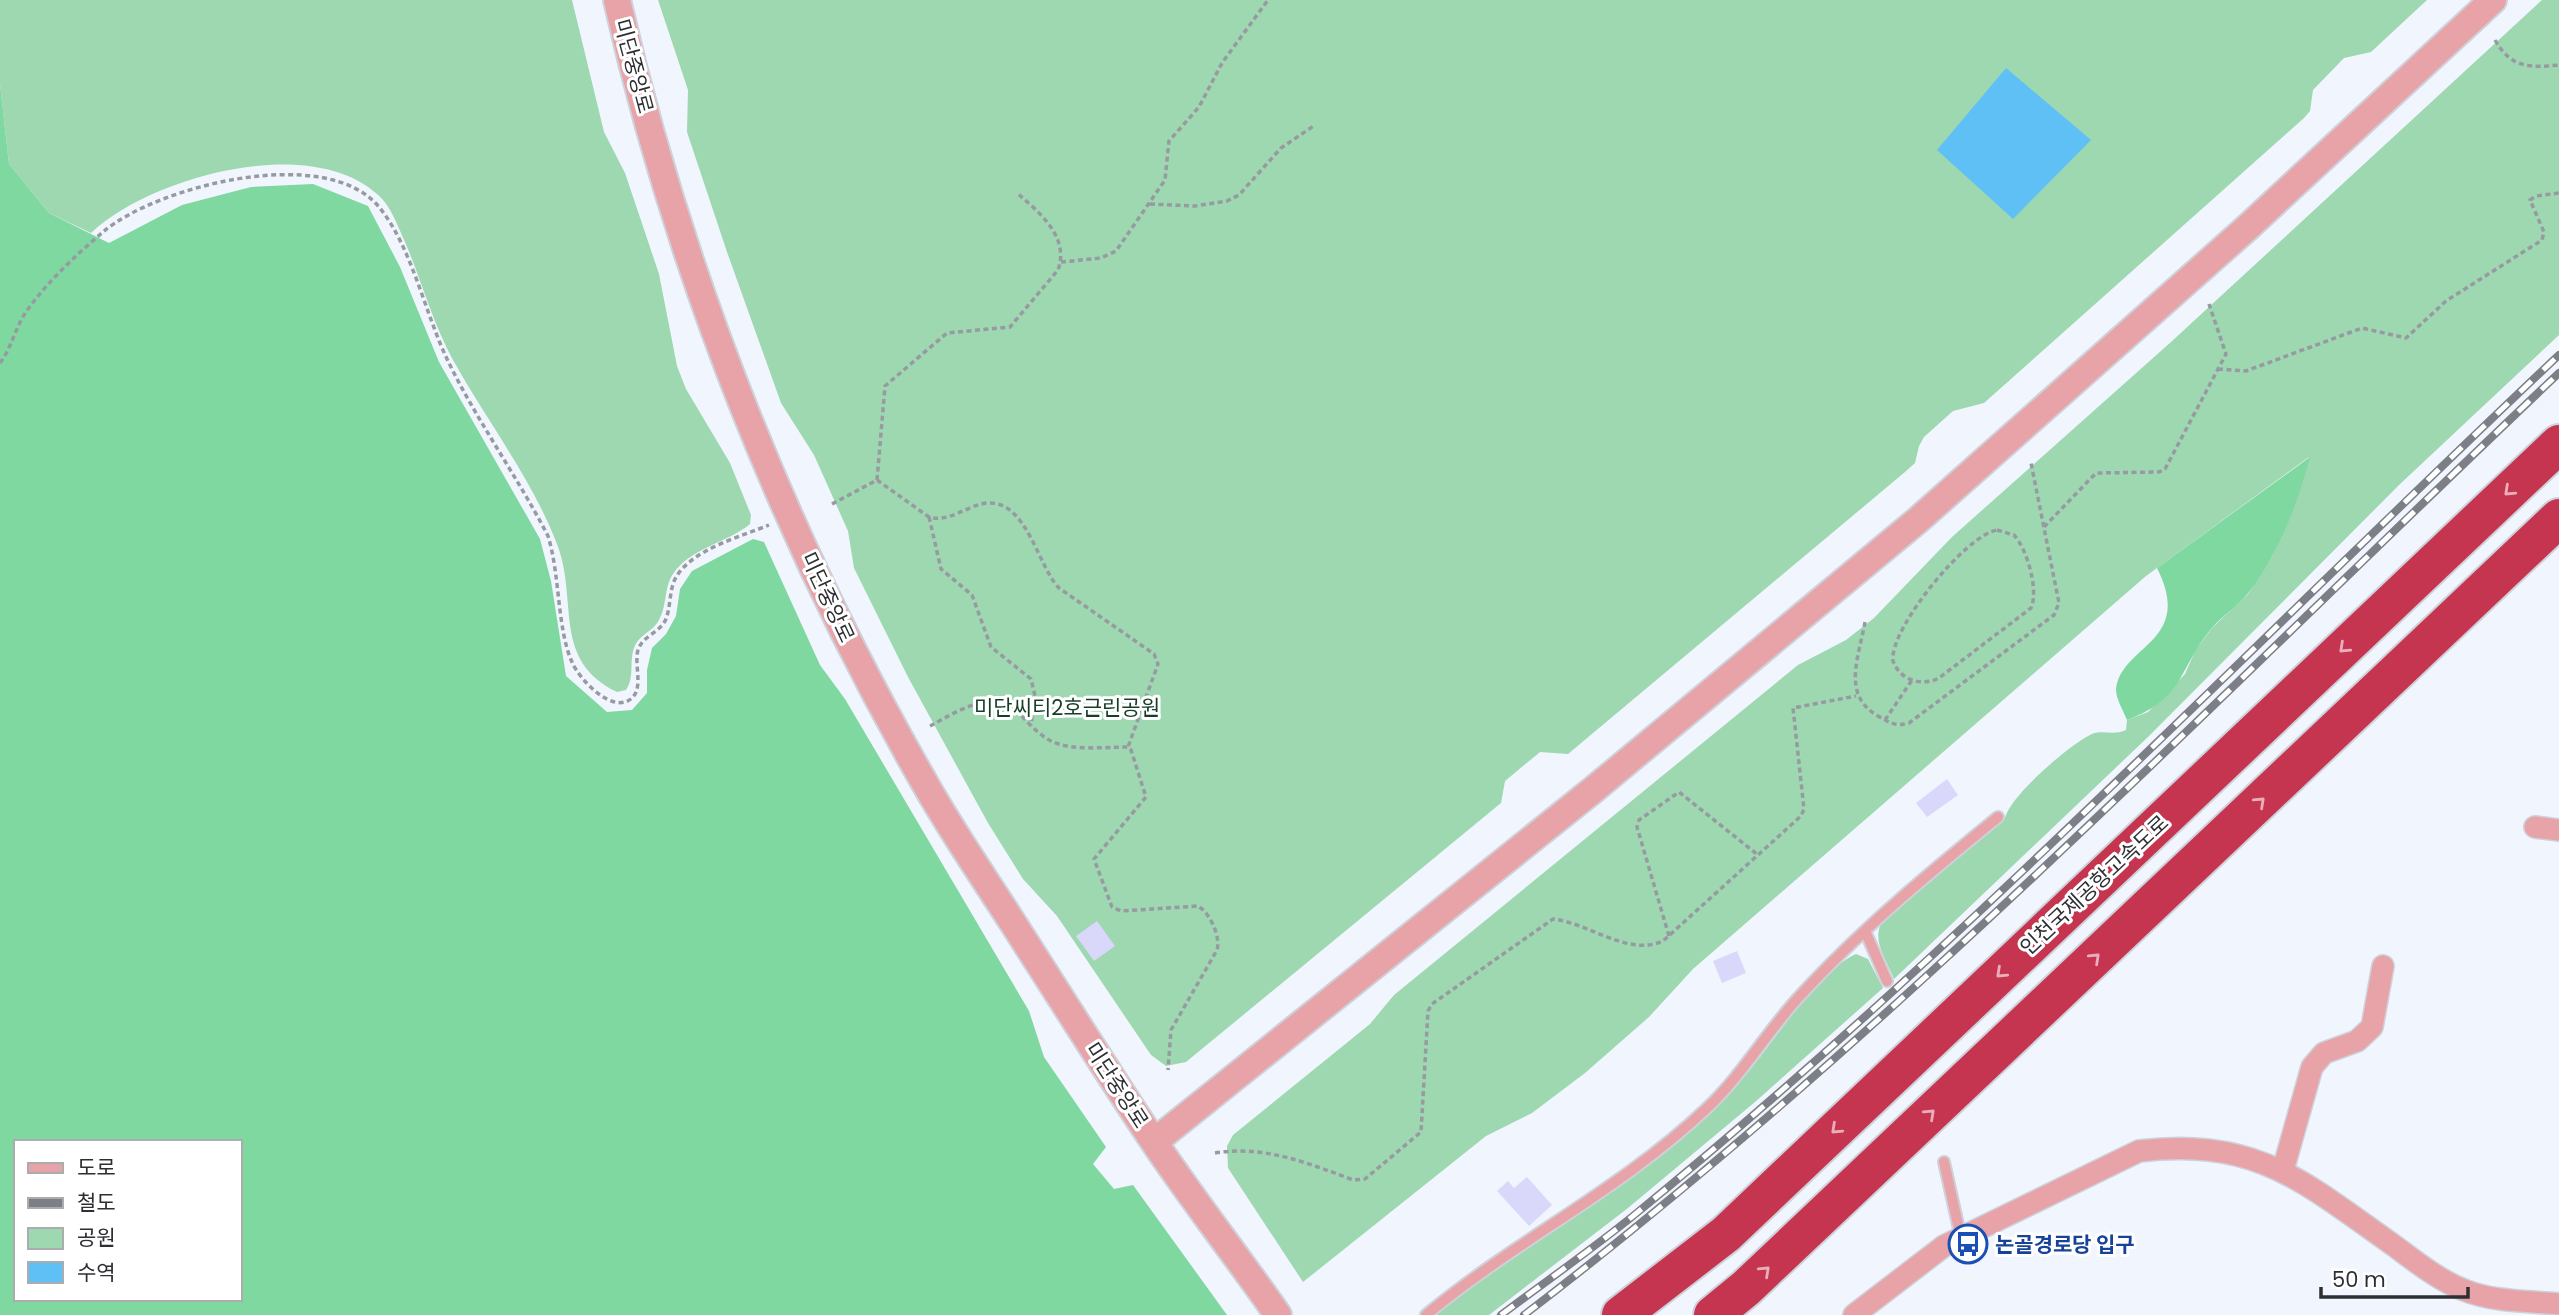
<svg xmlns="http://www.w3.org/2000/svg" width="2559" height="1315" font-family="Poppins,'Noto Sans KR',sans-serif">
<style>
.green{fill:#9dd8b0}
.forest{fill:#7ed89f;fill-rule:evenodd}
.water{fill:#5fc0f6}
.building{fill:#d9d8fb}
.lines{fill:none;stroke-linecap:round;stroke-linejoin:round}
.service-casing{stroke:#ced1d9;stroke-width:14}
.minor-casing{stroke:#ced1d9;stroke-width:24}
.tertiary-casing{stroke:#ced1d9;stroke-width:30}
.motorway-casing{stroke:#ced1d9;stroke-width:42}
.path{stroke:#979aa1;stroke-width:3.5;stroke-dasharray:5 3.5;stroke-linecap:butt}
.service{stroke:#e7a3a7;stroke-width:10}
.minor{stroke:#e7a3a7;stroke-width:21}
.tertiary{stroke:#e7a3a7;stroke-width:26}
.motorway{stroke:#c5354f;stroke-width:38}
.rail-casing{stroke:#7c7f85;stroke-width:8}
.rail{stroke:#fff;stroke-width:5;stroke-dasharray:16;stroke-linecap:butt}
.oneway{stroke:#e8aeb9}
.labels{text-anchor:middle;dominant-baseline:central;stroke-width:6;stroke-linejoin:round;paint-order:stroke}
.street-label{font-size:21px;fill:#2d2f33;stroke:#fff}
.park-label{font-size:21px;fill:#173d26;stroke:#fff}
.transit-label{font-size:21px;font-weight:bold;fill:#164399;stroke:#fff;text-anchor:start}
</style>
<rect width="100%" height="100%" fill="#f1f5fe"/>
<path class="green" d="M0 0H572L604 132 625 173 659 274 677 366 686 389 730 463 751 515 750 524C727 543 690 548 673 574 664 587 667 606 659 620 653 632 639 634 634 648 629 662 635 677 626 690L617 692C551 660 579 601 557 544 532 479 487 421 453 360 431 320 420 274 401 233 396 222 391 209 383 200 318 130 151 176 91 233L49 213 9 164 0 84Z
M658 0H2427L2371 52 2344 58 2313 90 2310 111 2304 118 1984 403 1953 411 1924 437 1919 446 1915 463 1905 472 1568 754 1540 752 1505 781 1501 803 1186 1062 1166 1066 1151 1055 1057 916 1023 879 988 823 908 677 854 568 848 531 814 455 781 403 727 252 687 132 688 90Z
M2542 0H2559V335L2399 485 2149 736 1894 979C1887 961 1871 940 1882 922L2005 818C2010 796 2068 746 2090 735 2101 729 2114 736 2126 730L2127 720 2148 712 2185 674 2195 651 2212 628 2248 594 2273 554 2309 457 2146 576 1693 969 1649 1017 1585 1073 1532 1113 1486 1136 1303 1282 1228 1168 1227 1146 1233 1135 1370 1024 1394 995 1798 665 1846 640 1874 618 1952 537 2171 342Z
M1856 954 1868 959 1883 988 1755 1102 1628 1208 1489 1315H1434C1536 1229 1662 1176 1749 1071 1776 1039 1818 971 1856 954Z"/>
<path class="forest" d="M0 84 9 164 49 213 109 243 182 205 251 187 313 184 368 206 400 267 439 362 540 539 551 581 566 676 607 712 632 710 647 693V670L652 648 666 634 676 616 680 589 692 571 753 539 764 542 820 665 845 699 1029 1011 1044 1057 1106 1147 1093 1164 1114 1189 1133 1185 1227 1315H0ZM16 1142H240V1299H16Z
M2310 457C2298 503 2278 554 2249 592 2238 606 2222 616 2211 629 2177 671 2185 698 2127 720 2124 712 2116 699 2116 690 2120 645 2195 643 2157 568Z"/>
<path class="water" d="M2006 68 2091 140 2013 219 1937 150Z"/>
<path class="building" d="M1947 779 1958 795 1927 817 1916 803Z
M1097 921 1115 946 1094 961 1076 936Z
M1737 951 1746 973 1722 983 1713 961Z
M1527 1177 1552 1205 1529 1226 1497 1191 1508 1181 1514 1188Z"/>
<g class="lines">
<defs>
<path id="service" d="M1865 931 1887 981
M1944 1162 1961 1238
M1426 1315C1516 1240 1622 1189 1707 1108 1742 1075 1766 1033 1798 998 1859 931 1928 874 1998 817"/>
<path id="minor" d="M2535 827 2559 830
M2283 1170 2312 1067 2324 1053 2357 1041 2372 1027 2383 966
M1854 1315 1944 1246 2139 1151C2258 1137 2305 1183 2396 1247 2416 1262 2440 1281 2464 1290 2493 1302 2528 1301 2559 1304"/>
<path id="tertiary" d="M617 0C680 277 789 549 931 794 956 837 984 878 1011 920 1058 993 1104 1067 1152 1139 1192 1199 1237 1256 1278 1315
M1154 1142 1593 790 1918 520 2248 227 2493 0"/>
<path id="motorway" d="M1621 1315 1726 1234 2559 444
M1713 1315 1746 1288 2559 518"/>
</defs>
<use href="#service" class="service-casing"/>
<use href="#minor" class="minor-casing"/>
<use href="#tertiary" class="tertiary-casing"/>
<use href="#motorway" class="motorway-casing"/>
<path class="path" d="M2495 40C2511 68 2529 68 2559 65
M1150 204 1195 206 1227 201 1239 195 1281 148 1315 125
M1061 262 1101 258 1116 251 1165 180 1169 141 1199 107 1222 63 1268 0
M0 363C12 347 15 328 26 312 46 283 76 255 103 232 157 186 326 143 379 207 412 247 425 314 448 361 477 421 517 476 548 536 560 574 557 629 572 662 579 679 614 717 633 697 643 686 634 664 638 650 643 635 660 633 666 619 671 606 669 590 676 577 693 549 740 537 769 525
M2218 369 2246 371 2362 328 2406 338 2446 301 2542 240 2544 232 2530 200 2536 196 2559 193
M877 480 929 517C950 523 967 505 987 503 1027 500 1038 567 1059 588L1154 654 1158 664 1128 747
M877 480 885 386 947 333 1010 327 1058 270C1070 237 1039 212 1017 193
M832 504 877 480
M929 517 941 569 972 595 991 647 1031 679 1035 696 1031 725
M2044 527 2096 473 2159 472 2165 469 2226 354 2209 304
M1997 530 2014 535C2027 549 2039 590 2031 608L1939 678C1921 687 1900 680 1893 661 1889 629 1966 535 1997 530Z
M1865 622C1859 657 1841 695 1878 716 1890 723 1896 727 1909 723L2054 615 2059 603 2031 463
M1885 720 1912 680
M930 726C953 714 991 688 1016 710 1027 721 1038 735 1053 742 1074 751 1106 747 1128 747L1131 750 1146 797 1094 859 1112 907 1121 911 1198 906C1210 913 1221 937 1217 950L1171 1030 1168 1070
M1669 936 1637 827 1639 820 1679 792 1758 855
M1215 1153C1264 1145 1308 1163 1353 1180L1365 1179 1421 1132 1428 1011 1432 1004 1553 919C1589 923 1628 957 1663 941L1801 816 1804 809 1793 708 1856 696"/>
<use href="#service" class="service"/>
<use href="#minor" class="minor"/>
<use href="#tertiary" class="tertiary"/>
<use href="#motorway" class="motorway"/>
<defs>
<path id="rail" d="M1501 1315C1545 1282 1591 1250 1633 1216 1961 949 2252 644 2559 355
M1524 1315C1896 1031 2220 694 2559 373"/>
</defs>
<use href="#rail" class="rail-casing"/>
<use href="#rail" class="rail"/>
</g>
<defs><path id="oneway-chevron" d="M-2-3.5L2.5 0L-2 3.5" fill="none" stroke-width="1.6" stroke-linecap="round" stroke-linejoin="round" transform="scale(1.75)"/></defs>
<g class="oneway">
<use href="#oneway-chevron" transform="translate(2509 491) rotate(137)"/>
<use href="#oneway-chevron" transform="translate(2344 648) rotate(137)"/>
<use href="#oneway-chevron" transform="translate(2260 802) rotate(-43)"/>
<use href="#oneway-chevron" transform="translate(2095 958) rotate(-43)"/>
<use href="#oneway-chevron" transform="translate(2001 973) rotate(137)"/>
<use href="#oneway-chevron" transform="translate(1930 1114) rotate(-43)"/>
<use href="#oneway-chevron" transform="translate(1836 1129) rotate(137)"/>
<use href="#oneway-chevron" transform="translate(1765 1271) rotate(-43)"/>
</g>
<defs>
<symbol id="bus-ring" viewBox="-11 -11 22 22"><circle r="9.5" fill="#fff" stroke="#1a4fb4" stroke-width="1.5"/><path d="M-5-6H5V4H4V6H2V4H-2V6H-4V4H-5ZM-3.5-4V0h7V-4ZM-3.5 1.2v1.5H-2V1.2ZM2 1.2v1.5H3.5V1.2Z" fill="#1a4fb4"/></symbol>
</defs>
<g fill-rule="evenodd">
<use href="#bus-ring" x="1946" y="1222" width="44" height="44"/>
</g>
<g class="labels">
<g class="street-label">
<text transform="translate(634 66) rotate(75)">미단중앙로</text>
<text transform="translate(828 597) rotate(65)">미단중앙로</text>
<text transform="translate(2094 885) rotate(-43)">인천국제공항고속도로</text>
<text transform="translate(1117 1085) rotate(57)">미단중앙로</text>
</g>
<g class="park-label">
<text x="1067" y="707">미단씨티2호근린공원</text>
</g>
<g class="transit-label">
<text x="1995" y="1244">논골경로당 입구</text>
</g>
</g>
<rect x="14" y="1140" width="228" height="161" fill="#ffffff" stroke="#abacad" stroke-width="2"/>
<rect x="28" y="1163" width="35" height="10" fill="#e7a3a7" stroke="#abacad" stroke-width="2"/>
<text x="77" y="1175" font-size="21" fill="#2d2f33">도로</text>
<rect x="28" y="1198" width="35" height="10" fill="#7c7f85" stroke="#abacad" stroke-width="2"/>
<text x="77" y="1210" font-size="21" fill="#2d2f33">철도</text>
<rect x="28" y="1228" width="35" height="21" fill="#9dd8b0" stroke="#abacad" stroke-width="2"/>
<text x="77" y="1245" font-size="21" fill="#2d2f33">공원</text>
<rect x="28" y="1262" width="35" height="21" fill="#5fc0f6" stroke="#abacad" stroke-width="2"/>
<text x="77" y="1280" font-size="21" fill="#2d2f33">수역</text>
<path d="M2321 1287v10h147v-10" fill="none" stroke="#2d2f33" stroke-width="3.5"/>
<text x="2332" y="1287" font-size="21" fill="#2d2f33" stroke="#ffffff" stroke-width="5" paint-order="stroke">50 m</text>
</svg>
